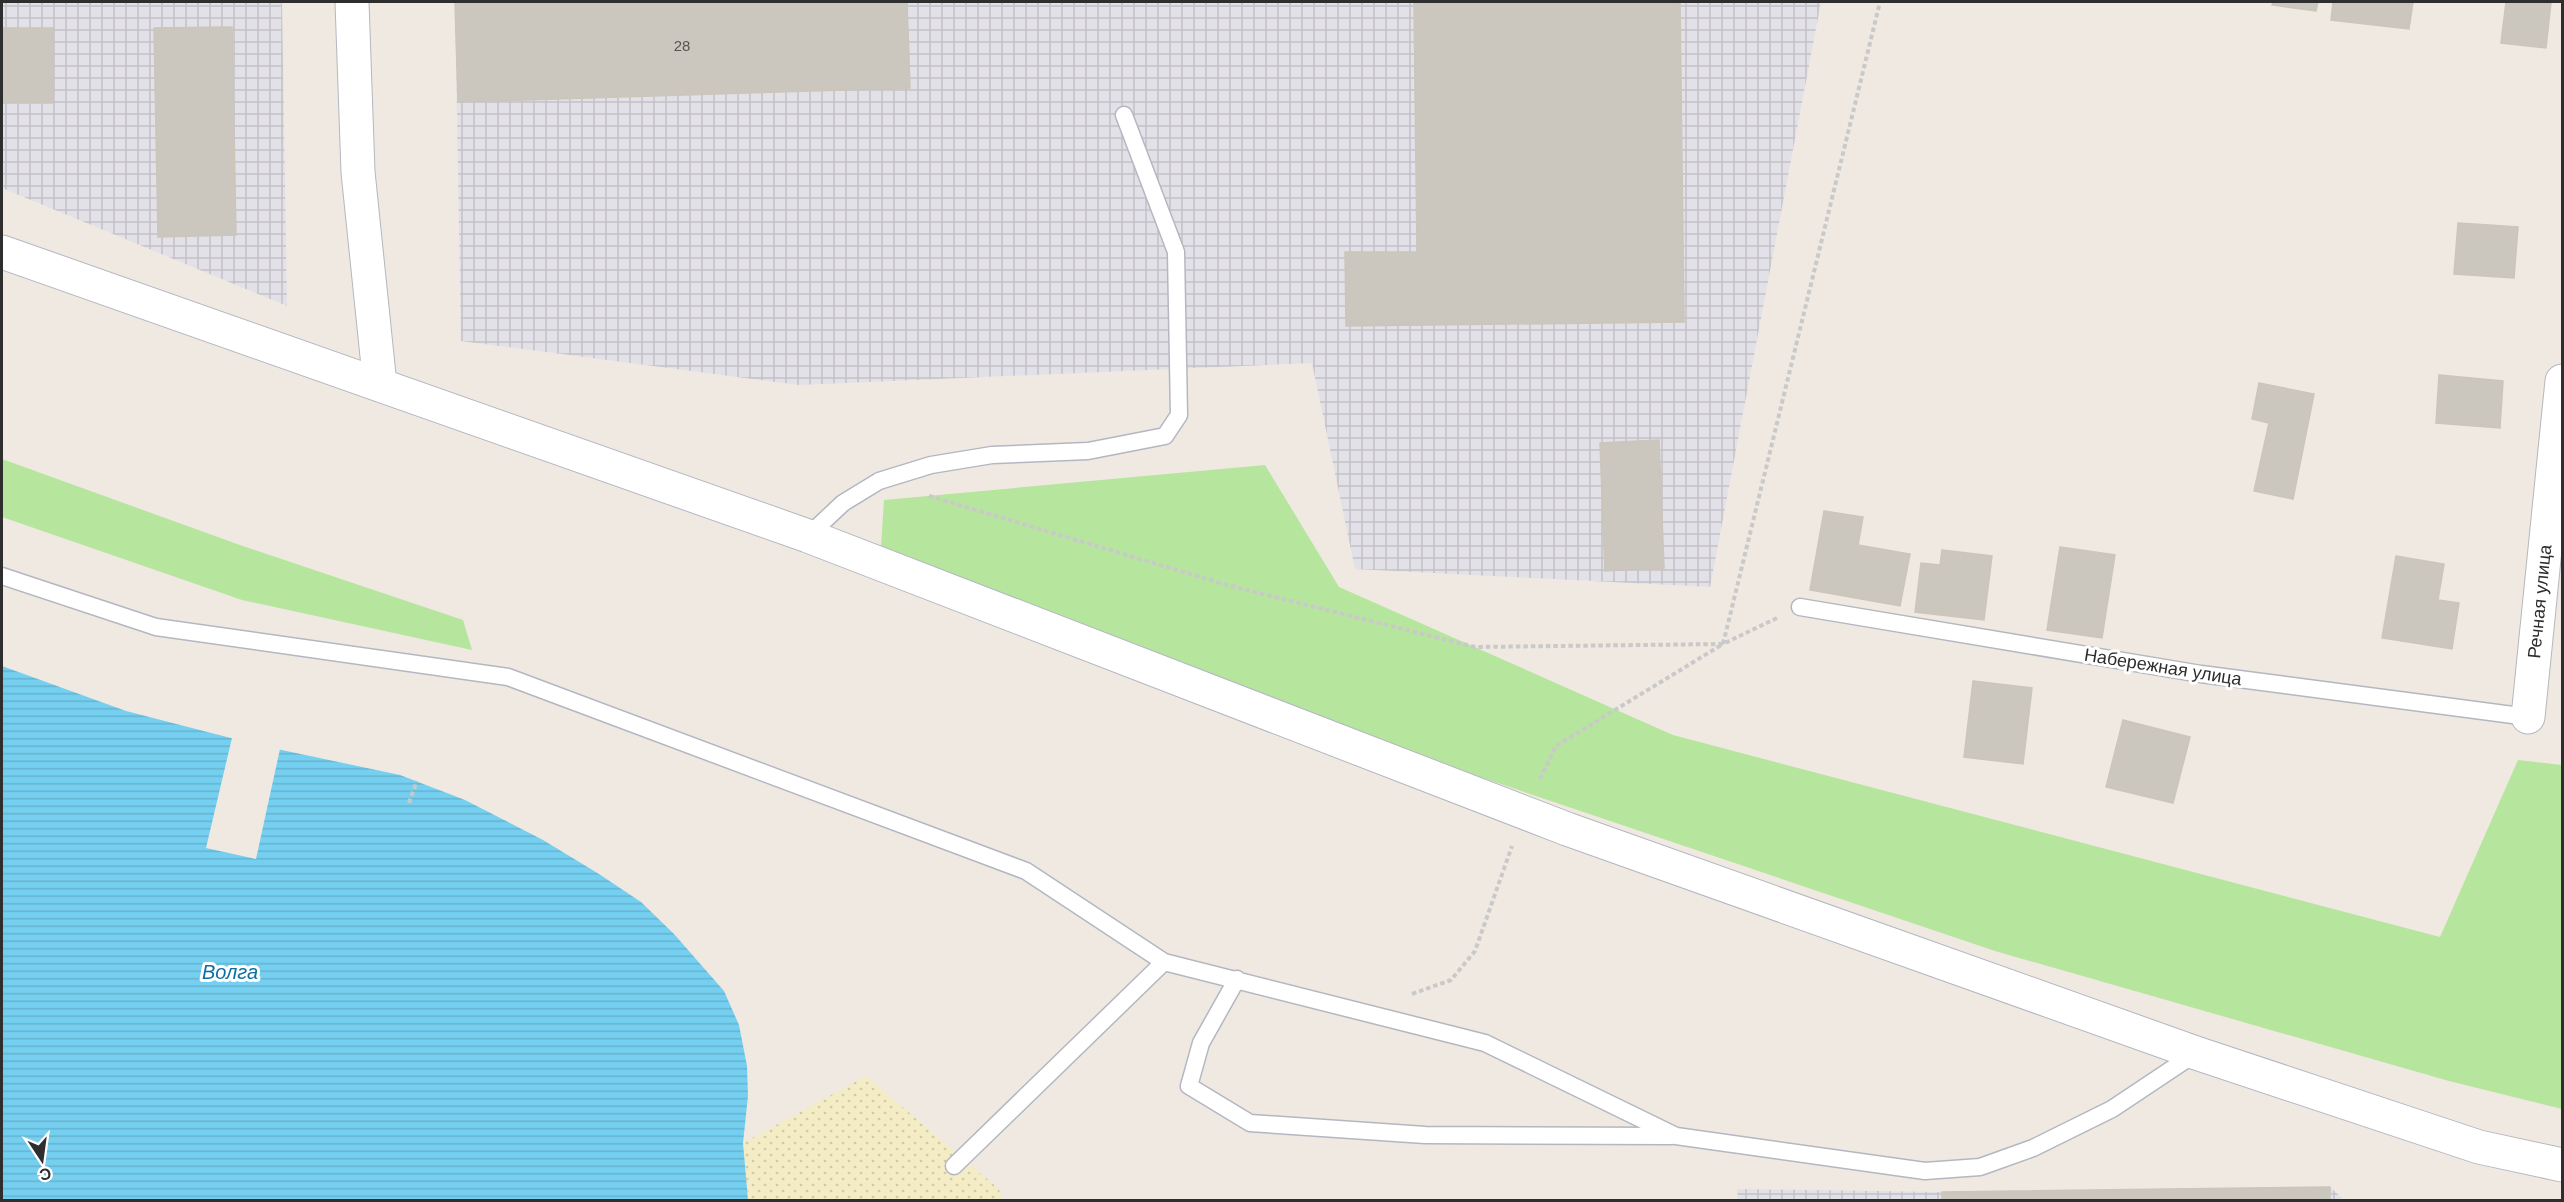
<svg xmlns="http://www.w3.org/2000/svg" width="2564" height="1202" font-family="Helvetica,sans-serif">
<style>
.industrial{fill:url(#industrial-grid)}
.grass{fill:#b6e59e}
.sand{fill:url(#sand-dots)}
.water{fill:url(#water-rules)}
.pier{fill:#efe9e1}
.building{fill:#cbc7bf;stroke:#cbc5ba;stroke-width:1.5}
.lines{fill:none;stroke-linecap:round;stroke-linejoin:round}
.lane-casing{stroke:#b4b7c1;stroke-width:19}
.street-casing{stroke:#b4b7c1;stroke-width:35}
.path{stroke:#c9c9c9;stroke-width:4;stroke-dasharray:4.5 3;stroke-linecap:butt}
.lane{stroke:#fff;stroke-width:16}
.street{stroke:#fff;stroke-width:33}
.labels{text-anchor:middle;dominant-baseline:central;stroke-width:6;stroke-linejoin:round;paint-order:stroke}
.number-label{font-size:15px;fill:#555452}
.street-label{font-size:18px;fill:#2e2e2e;stroke:#fff}
.water-label{font-size:20px;font-style:italic;fill:#0d6fa3;stroke:#fff}
</style>
<defs>
<pattern id="industrial-grid" width="8" height="8" patternUnits="userSpaceOnUse" patternTransform="scale(1.5)"><rect width="8" height="8" fill="#e3e1e8"/><path d="M0 4h8M4 0v8" fill="none" stroke="#c3c1c7"/></pattern>
<pattern id="sand-dots" width="8" height="8" patternUnits="userSpaceOnUse" patternTransform="scale(1.5)"><rect width="8" height="8" fill="#f3ecc5"/><path d="M2 2h.1M6 6h.1" fill="none" stroke="#d1cbaa" stroke-width="1.8" stroke-linecap="round"/></pattern>
<pattern id="water-rules" width="6" height="5" patternUnits="userSpaceOnUse" patternTransform="scale(1.5)"><rect width="6" height="5" fill="#75cff0"/><path d="M0 2.5h6" fill="none" stroke="#66b2ce"/></pattern>
</defs>
<rect width="100%" height="100%" fill="#efe9e1"/>
<path class="industrial" d="M2 2H282L287 306 2 188Z
M455 2H1821L1710 587 1355 569 1312 363 799 385 461 341Z
M2330 1187 2344 1200H1738L1737 1189 1942 1192Z"/>
<path class="grass" d="M2 459 237 544 463 620 472 650 242 600 2 517Z
M1265 465 1339 587 1673 735 2440 937 2518 760 2562 765V1109L2449 1081 1995 951 1477 776 881 546 884 500Z"/>
<path class="sand" d="M866 1076 999 1189 1002 1200H748L743 1143Z"/>
<path class="water" d="M2 666 126 711 258 745 400 775 465 800 543 840 599 874 641 902 674 934 724 991 739 1025 747 1066 748 1096 743 1143 748 1200H2Z"/>
<path class="pier" d="M232 738 280 749 256 859 206 848Z"/>
<path class="building" d="M455 2H907L910 88 458 102Z
M1414 2H1680L1684 322 1346 326 1345 252H1417Z
M2273 2H2318L2316 11 2272 5Z
M2333 2H2413L2409 29 2331 20Z
M2506 2H2551L2546 48 2501 43Z
M232 27 236 235 158 237 154 28Z
M2 28H53V103H2Z
M2458 223 2518 227 2514 278 2454 274Z
M2439 375 2503 381 2500 428 2436 423Z
M2259 383 2314 394 2293 499 2254 491 2269 423 2252 419Z
M1659 440 1664 568 1605 571 1600 443Z
M1824 511 1863 517 1858 545 1910 554 1900 606 1810 590Z
M2060 547 2115 555 2102 638 2047 630Z
M1942 550 1992 556 1984 620 1915 612 1921 563 1940 565Z
M2396 556 2444 564 2438 600 2459 603 2452 649 2382 638Z
M1973 681 2032 688 2023 764 1964 757Z
M2123 720 2190 737 2173 803 2106 787Z
M2330 1187V1200H1942V1192Z"/>
<g class="lines">
<defs>
<path id="lane" d="M808 536 843 503 879 481 931 465 992 455 1088 451 1165 436 1179 415 1176 252 1124 115
M2 576 156 627 508 677 1026 871 1164 962
M1800 607 2201 674 2528 717
M1237 979 1201 1043 1189 1086 1250 1123 1425 1135 1672 1136
M954 1166 1164 962 1485 1043 1676 1136 1925 1171 1980 1167 2033 1148 2112 1109 2196 1053"/>
<g id="street">
<path d="M352 2 358 172 380 385"/>
<path d="M2 252 808 536 1567 829 2196 1053 2479 1147 2562 1165"/>
<path id="s1" d="M2528 717 2562 381"/>
</g>
</defs>
<use href="#lane" class="lane-casing"/>
<use href="#street" class="street-casing"/>
<path class="path" d="M929 496 1227 585 1475 647 1723 644 1777 618
M1540 779 1556 746 1723 644 1880 2
M409 803 417 781
M1412 994 1451 980 1475 951 1512 846"/>
<use href="#lane" class="lane"/>
<use href="#street" class="street"/>
</g>
<g class="labels">
<g class="number-label">
<text x="682" y="45">28</text>
</g>
<g class="street-label">
<text stroke="none"><textPath href="#s1" startOffset="116">Речная улица</textPath></text>
<text transform="translate(2163 667) rotate(9)">Набережная улица</text>
</g>
<g class="water-label">
<text x="230" y="972">Волга</text>
</g>
</g>
<rect width="2564" height="1202" fill="none" stroke="#2e2e2e" stroke-width="6"/>
<g transform="translate(42 1160) rotate(167)" stroke="#ffffff" stroke-width="4.5" paint-order="stroke">
<path d="M0-4.5L10 22L0 15L-10 22Z" fill="#2e2e2e"/>
<text y="-9" font-size="16" font-weight="bold" text-anchor="middle" fill="#2e2e2e">С</text>
</g>
</svg>
